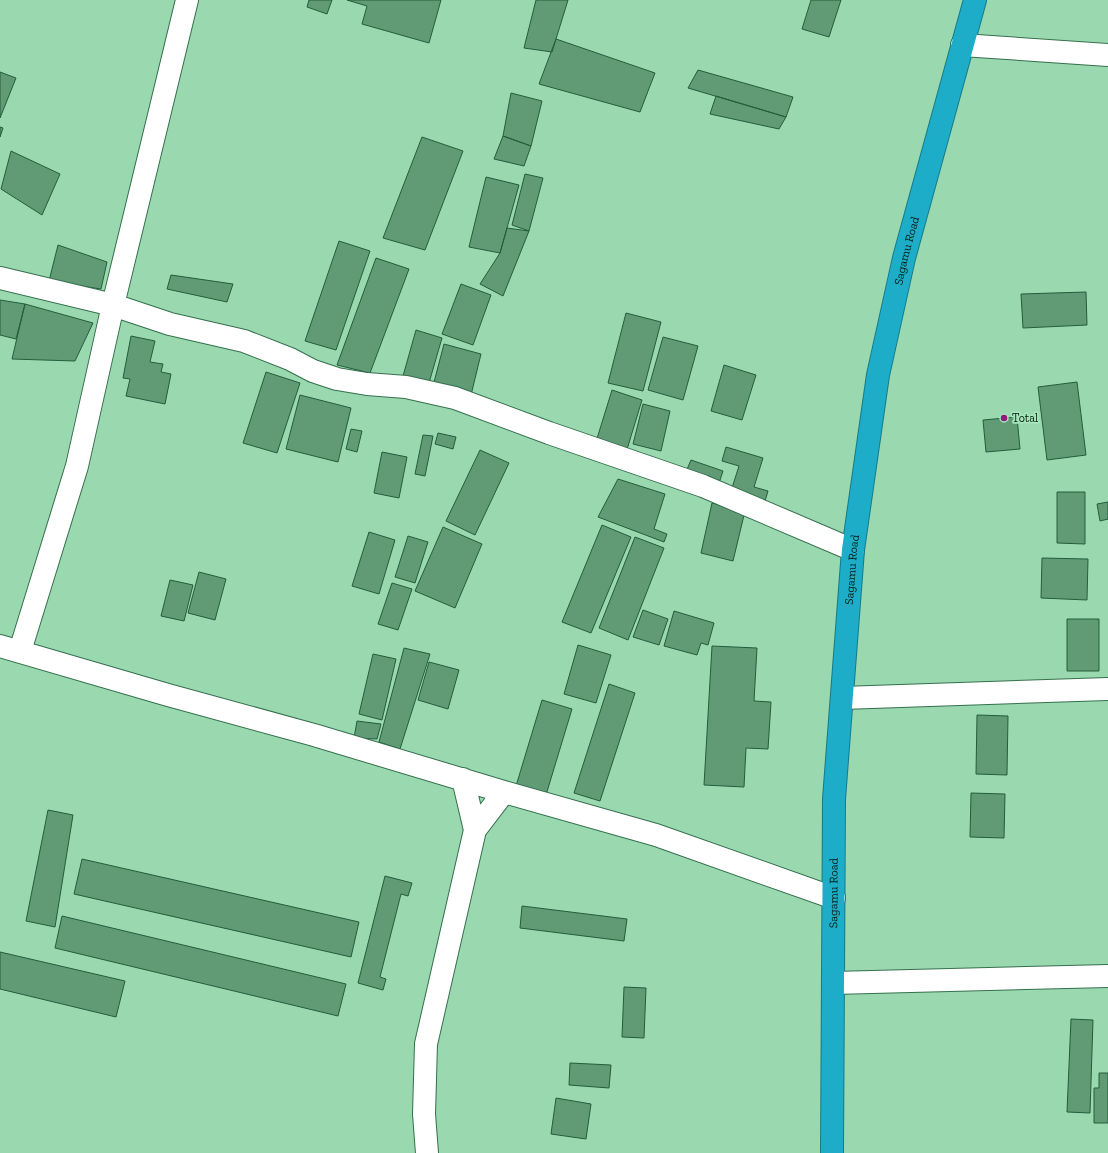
<svg xmlns="http://www.w3.org/2000/svg" width="1108" height="1153" font-family="'Zilla Slab',serif">
<style>
.building{fill:#609b76;stroke:#225e3c}
.lines{fill:none;stroke-linecap:round;stroke-linejoin:round}
.minor-casing{stroke:#35704d;stroke-width:24}
.highway-casing{stroke:#157b89;stroke-width:24}
.minor{stroke:#fff;stroke-width:22}
.highway{stroke:#1dadc9;stroke-width:22}
.poi-dot{fill:#8e1b7c;stroke:#a7e5bc;stroke-width:1.5}
.labels{text-anchor:middle;dominant-baseline:central;stroke-width:3.5;stroke-linejoin:round;paint-order:stroke}
.street-label{font-size:12px;fill:#061f11;stroke:#a7e5bc}
.poi-label{font-size:12px;fill:#061f11;stroke:#a7e5bc;text-anchor:start}
</style>
<rect width="100%" height="100%" fill="#9ad8b0"/>
<path class="building" d="M309 0H332L327 14 307 7Z
M347 0H441L429 43 362 24 367 6Z
M536 0H568L552 52 524 48Z
M811 0H841L829 37 802 29Z
M556 39 655 73 640 112 539 84Z
M698 70 793 97 786 117 688 88Z
M0 72 16 78 0 118Z
M511 93 542 101 531 146 503 136Z
M716 96 786 117 779 129 710 114Z
M0 127 3 128 0 137Z
M503 136 531 146 524 166 494 159Z
M422 137 463 151 425 250 383 238Z
M11 151 60 174 42 215 1 189Z
M525 174 543 178 529 231 512 225Z
M486 177 519 185 500 253 469 247Z
M507 228 529 231 503 296 480 284 500 253Z
M339 241 370 251 336 350 305 341Z
M58 245 107 262 101 289 49 281Z
M376 258 409 269 370 373 337 365Z
M171 275 233 284 227 302 167 289Z
M461 284 491 295 473 345 442 334Z
M1086 292 1087 325 1023 328 1021 294Z
M0 300 25 304 16 339 0 335Z
M25 304 93 323 75 361 12 359Z
M626 313 661 322 643 391 608 383Z
M416 330 442 338 429 383 403 376Z
M131 336 155 341 150 362 163 364 161 372 171 374 165 404 126 396 130 379 123 378Z
M663 337 698 346 683 400 648 390Z
M444 344 481 354 471 395 433 386Z
M724 365 756 375 742 420 711 411Z
M266 372 300 383 277 453 243 443Z
M1077 382 1086 455 1047 460 1038 387Z
M612 390 642 400 625 456 595 445Z
M300 395 351 408 338 462 286 449Z
M643 404 670 411 661 451 633 444Z
M1017 417 1020 449 986 452 983 420Z
M351 429 362 431 357 452 346 449Z
M438 433 456 437 453 449 435 444Z
M423 435 433 436 425 476 415 474Z
M726 447 763 458 754 487 768 491 765 501 731 491 739 466 722 461Z
M480 450 509 463 475 535 446 521Z
M382 452 407 457 399 498 374 493Z
M691 460 723 471 718 486 685 474Z
M618 479 665 494 654 529 667 534 664 542 598 517Z
M1057 492H1085V544L1057 543Z
M1108 502V519L1100 521 1097 504Z
M712 503 745 511 733 561 701 553Z
M602 525 631 537 591 633 562 622Z
M443 527 482 544 455 608 415 591Z
M369 532 395 540 379 594 352 586Z
M408 536 428 542 415 583 395 577Z
M635 537 664 548 628 640 599 628Z
M1042 558 1088 559 1087 600 1041 598Z
M199 572 226 579 215 620 188 613Z
M170 580 193 585 184 621 161 616Z
M392 583 412 589 398 630 378 624Z
M643 610 668 619 659 645 633 637Z
M674 611 714 623 708 645 701 643 697 655 664 646Z
M1067 619H1099V671H1067Z
M578 645 611 655 596 703 564 694Z
M712 646 757 648 754 701 771 702 768 749 746 748 744 787 704 785Z
M404 648 430 654 400 749 379 742Z
M373 654 396 659 382 720 359 714Z
M429 662 459 670 448 709 418 700Z
M609 684 635 693 600 801 574 793Z
M542 700 572 709 546 795 516 786Z
M977 715 1008 716 1007 775 976 774Z
M357 721 381 724 377 739 354 738Z
M971 793 1005 794 1004 838 970 837Z
M48 810 73 815 55 927 26 921Z
M82 859 359 922 351 957 74 894Z
M385 876 412 883 408 896 401 894 380 977 386 979 383 990 358 983Z
M522 906 627 919 624 941 520 928Z
M62 916 346 984 338 1016 55 948Z
M0 952 125 981 116 1017 0 989Z
M624 987 646 988 644 1038 622 1037Z
M1071 1019 1093 1020 1090 1113 1067 1112Z
M570 1063 611 1065 609 1088 569 1085Z
M1099 1073H1108V1123H1094V1088H1099Z
M556 1098 591 1104 586 1139 551 1134Z"/>
<g class="lines">
<defs>
<path id="minor" d="M962 45 1108 55
M0 278 113 305 170 324 244 341 290 359 313 371 337 379 367 384 406 387 455 398 549 433 703 486 853 550
M0 646 168 695 314 735 504 792 656 835 834 898
M20 651 77 466 113 305 187 0
M842 698 1108 689
M463 779 475 830
M833 983 1108 976
M427 1153 424 1114 426 1044 475 830 504 792"/>
<g id="highway">
<path id="s1" d="M832 1153 834 799 853 550 878 375 904 258 975 0"/>
</g>
</defs>
<use href="#minor" class="minor-casing"/>
<use href="#highway" class="highway-casing"/>
<use href="#minor" class="minor"/>
<use href="#highway" class="highway"/>
</g>
<circle class="poi-dot" cx="1004" cy="418" r="4"/>
<g class="labels">
<g class="street-label">
<text stroke="none"><textPath href="#s1" startOffset="908">Sagamu Road</textPath></text>
<text stroke="none"><textPath href="#s1" startOffset="584">Sagamu Road</textPath></text>
<text stroke="none"><textPath href="#s1" startOffset="260">Sagamu Road</textPath></text>
</g>
<g class="poi-label">
<text x="1012" y="418">Total</text>
</g>
</g>
</svg>
